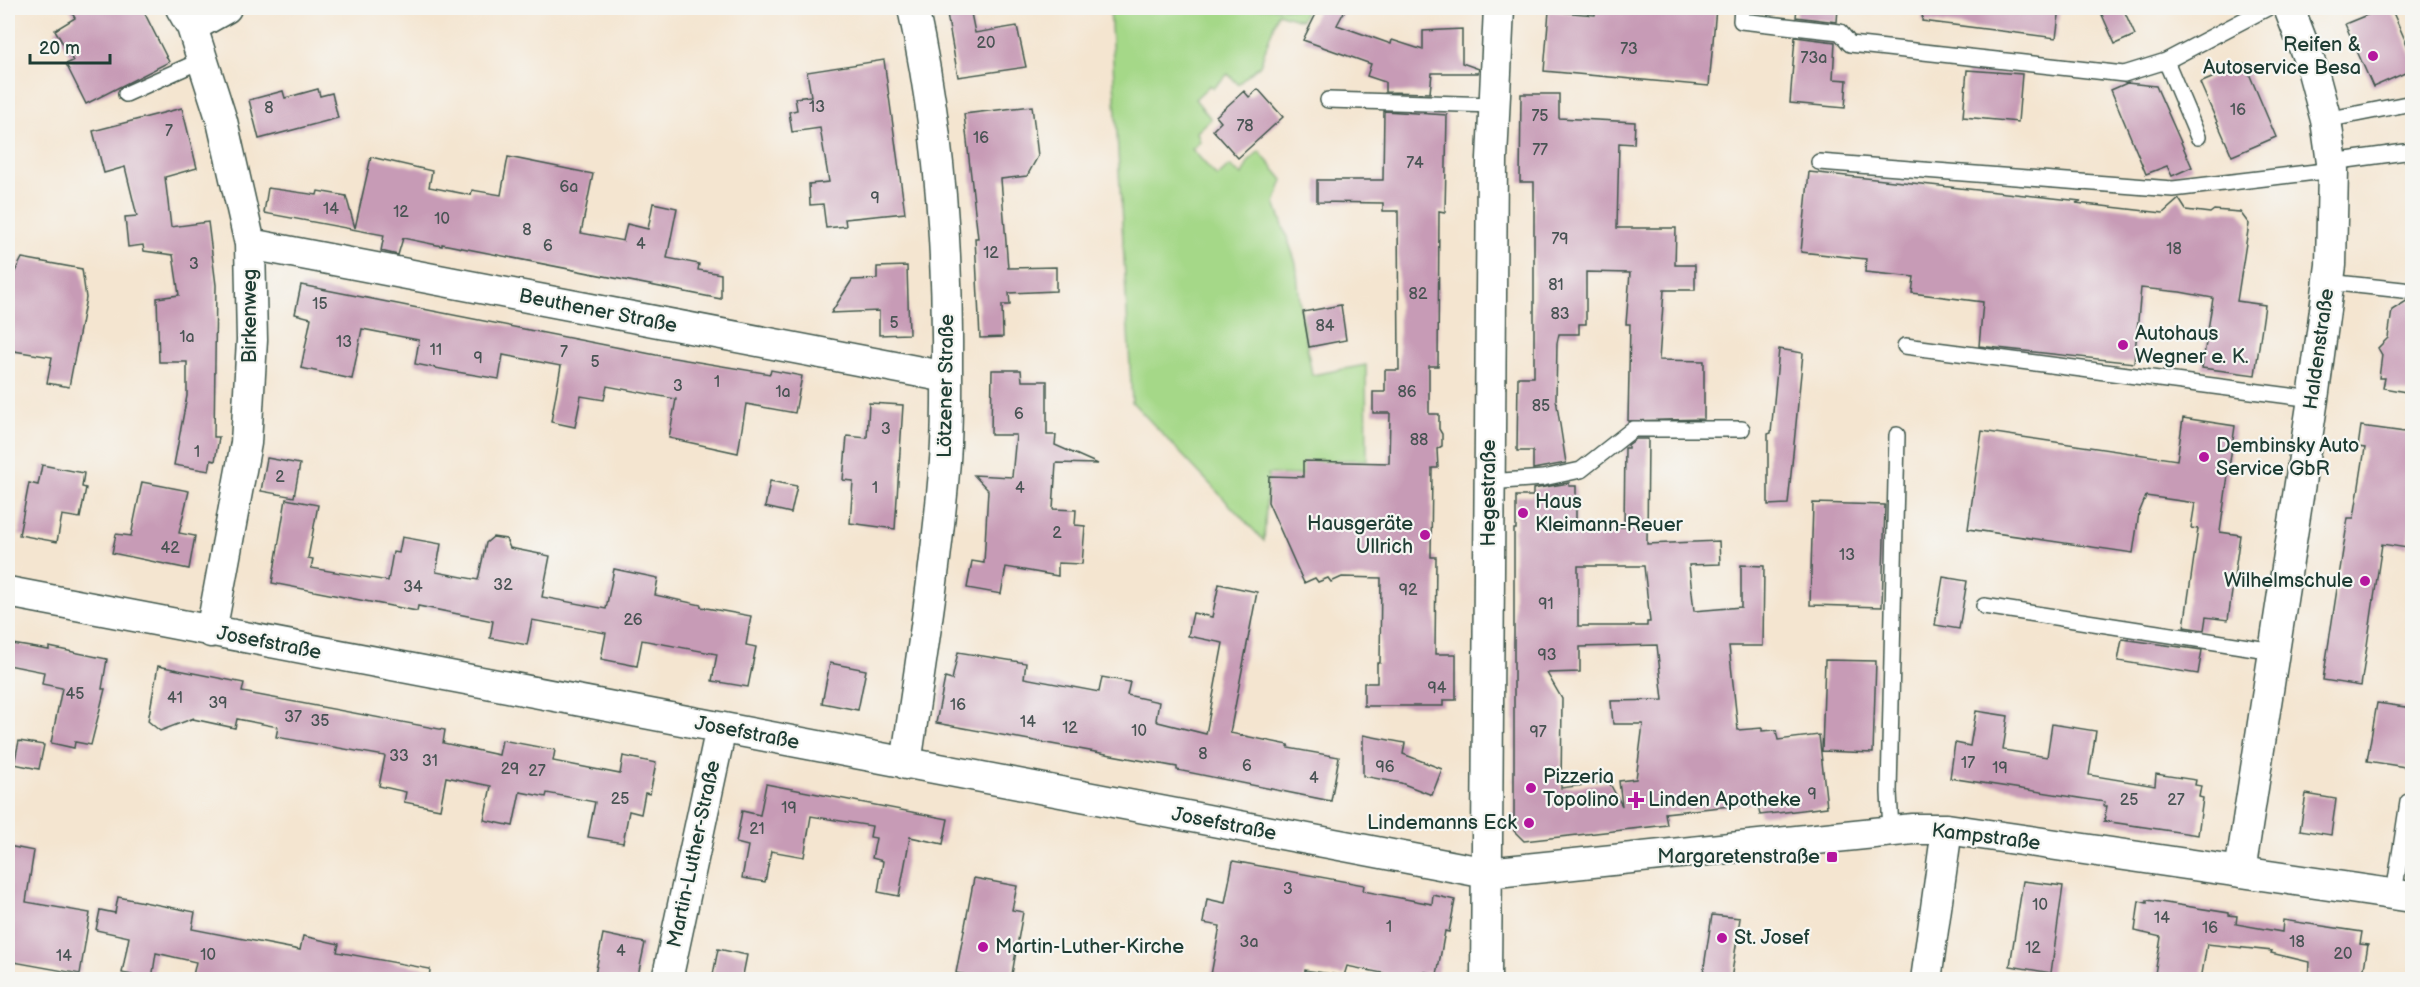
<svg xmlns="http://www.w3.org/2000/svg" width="2420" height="987" font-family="'Balsamiq Sans',sans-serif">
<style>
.green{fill:#a5d888;stroke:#628a5e;stroke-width:1.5}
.building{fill:#c79bb6;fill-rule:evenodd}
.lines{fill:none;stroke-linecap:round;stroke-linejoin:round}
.lane-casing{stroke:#3f564b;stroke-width:18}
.street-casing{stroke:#3f564b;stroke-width:33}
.lane{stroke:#fff;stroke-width:15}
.street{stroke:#fff;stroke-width:30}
.poi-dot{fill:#b5179e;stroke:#f6f6f2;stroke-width:2}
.labels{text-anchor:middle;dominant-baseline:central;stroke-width:4.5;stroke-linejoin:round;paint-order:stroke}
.number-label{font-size:16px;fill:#495454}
.poi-label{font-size:20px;fill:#1f3d34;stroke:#f6f6f2;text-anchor:start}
.street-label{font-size:20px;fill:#1f3d34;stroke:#f6f6f2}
</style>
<rect width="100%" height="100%" fill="#f6f6f2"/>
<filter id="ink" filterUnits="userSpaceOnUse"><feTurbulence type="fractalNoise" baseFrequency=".0167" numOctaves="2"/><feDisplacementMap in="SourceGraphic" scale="12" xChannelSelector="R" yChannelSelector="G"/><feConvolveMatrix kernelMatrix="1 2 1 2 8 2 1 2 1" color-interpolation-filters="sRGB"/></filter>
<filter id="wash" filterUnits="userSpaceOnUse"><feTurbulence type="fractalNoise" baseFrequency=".008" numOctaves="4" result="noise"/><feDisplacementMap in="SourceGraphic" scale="24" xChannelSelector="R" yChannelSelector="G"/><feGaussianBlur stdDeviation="1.35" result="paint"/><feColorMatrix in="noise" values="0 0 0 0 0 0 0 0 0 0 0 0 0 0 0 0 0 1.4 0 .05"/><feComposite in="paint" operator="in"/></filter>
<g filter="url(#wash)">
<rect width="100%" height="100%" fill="#f4e5d0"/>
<path class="green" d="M1110 8H1307L1301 20 1278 13 1260 65 1238 84 1228 74 1213 88 1210 85 1195 99 1211 119 1197 132 1200 142 1192 149 1217 177 1229 166 1242 175 1249 161 1259 151 1283 180 1275 203 1296 263 1301 312 1312 375 1366 365 1367 460H1334L1333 476 1268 474 1264 541 1132 402Z"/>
<g id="blocks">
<path class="building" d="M69 8H142L169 62 86 104 66 64 73 61 55 30 75 18Z
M946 8H970L975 33 1017 26 1026 67 958 77Z
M1319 8H1346L1337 25 1391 44 1392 40 1423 50V31L1462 29V63L1479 69 1478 73H1432L1430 93 1385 92V82L1367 76 1371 64 1303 40Z
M1596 8H1716L1709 86 1544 71 1549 11 1595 15Z
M1797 8H1838L1837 22 1796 17Z
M1923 8H2060L2056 38 1922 21Z
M2099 8H2123L2135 35 2115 44Z
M2384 8H2391L2412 56V70L2373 87 2345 24Z
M1795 37 1835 42 1833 79 1847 80 1845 108 1790 103Z
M884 60 905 213 845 219 846 226 826 228 823 204 810 205 809 184 829 182 820 128 792 132 789 112 797 110 795 98 811 96 807 72Z
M2245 64 2276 137 2232 156 2200 83Z
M1967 70 2022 74 2018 122 1963 117Z
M2127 83 2156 86 2192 167 2172 176 2167 166 2146 174 2111 90Z
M318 89 320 96 332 93 338 118 259 139 249 100 283 91 285 98Z
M1258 89 1283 117 1238 158 1213 130 1221 122 1216 116 1244 91 1249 97Z
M1521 94H1559V118L1635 122 1634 144 1619 143 1617 228H1676L1675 265H1695V290H1664L1659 360 1704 361V419L1628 421 1630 324H1626L1630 273 1586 272V324H1579V334H1559L1557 343 1556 399 1566 463 1533 469V451H1517L1518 377H1534V182H1520Z
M1032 106 1038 156 1027 176 1001 179 1008 268 1056 267V291L1009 293 1010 305H1002L1003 337 980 338 975 238H978L964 114Z
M182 108 197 168 165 177 171 227 208 222 216 285 214 437H219L215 461 211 460 209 471 174 465 187 396V362H159L157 298 179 295 173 255 144 251 143 245 128 247 125 217 137 216 125 167 104 173 93 131Z
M1384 111 1447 115 1445 212 1439 211 1438 366H1429V414H1439V429L1442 434V446L1437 449 1438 468H1432L1431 557H1436L1435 654H1456V700H1443V706H1364V683H1377V663H1380L1381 578 1342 577 1331 582 1328 578 1318 582 1315 578 1304 583 1268 502 1269 476 1303 477V461L1389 463 1390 413H1373V392H1385V370H1399L1398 211H1383V203L1317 202V180H1383Z
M371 157 432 171 429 187 471 195 472 190 501 195 508 157 593 174 581 233 623 241 627 224 648 229 653 203 677 208 667 258 699 264 698 270 721 274V299L442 244V246L403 238 398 255 381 251 384 235 264 213 268 188 317 195 318 191 346 196 355 228Z
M1809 172 2081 201 2076 203 2163 213 2179 199 2186 210 2210 213 2214 210 2240 212 2249 224 2237 301 2265 305 2255 375 2202 368 2213 298 2180 292 2141 288 2134 363 1979 346 1983 302 1912 293 1914 277 1865 272 1866 259 1801 252Z
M22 258 82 269 86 298 69 387 47 383 52 357 8 350V285Z
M907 266 909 334 879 335V311L831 313 852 280 877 279V267Z
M301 285 656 355 770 374 771 370 802 376 795 413 746 404 738 453 669 438 676 399 607 386 604 400 581 396 575 427 551 422 561 366 503 355 499 379 451 371 415 364 419 340 362 329 352 379 301 368 311 318 295 314Z
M2408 300 2412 301V393L2383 388 2385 378H2379L2382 355 2378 348 2388 338 2392 310Z
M1341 305 1346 340 1309 347 1303 312Z
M1779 349 1803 353 1788 504 1768 505V434L1771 433Z
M992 370H1021L1022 381H1047V435H1056L1055 445 1098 464 1056 463 1053 509 1076 510 1075 525 1085 526 1082 564 1058 563V576L1006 567 1001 594 967 588 972 561 984 563 988 490 974 475 1012 477 1016 435H991Z
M869 403 903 405 895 529 850 523 853 481 843 480 847 436 867 438Z
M2183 418 2235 426 2220 532 2240 535 2228 620 2206 617 2204 630 2184 627 2198 529 2191 528 2195 503 2146 496 2139 513 2133 553 1968 529 1982 431 2177 460Z
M2361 426 2412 433V513L2407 548 2382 544 2361 686 2323 680 2348 518H2354L2365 448 2358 447Z
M1636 439H1648L1647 544 1719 541 1720 564 1689 565 1694 611 1741 607V565L1764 566 1763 646H1729L1738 730 1762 728V731L1776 730 1778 740 1819 735 1827 807 1760 815 1758 803 1665 813 1667 825 1524 841 1514 831V529H1516V496H1533V489L1569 483V486H1576V527H1624L1625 448H1628V445ZM1578 566H1644L1650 622H1647V626H1578ZM1657 645 1663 700 1611 701 1613 724H1643L1636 779 1619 781 1622 806 1609 782 1561 788 1562 699 1547 673 1580 672V647Z
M267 458 300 464 294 497 261 491Z
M42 465 84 473 82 487 86 488 80 518 62 515 57 542 19 535 29 483 38 485Z
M770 481 797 486 791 513 765 507Z
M142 482 189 491 179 533 195 536 189 569 112 553 116 534 131 536Z
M286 499 318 505 308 558 313 559 311 568 388 581 393 552 399 553 402 537 441 544 436 572 478 580 486 543 493 537 506 539 510 548 550 556 542 597 606 609 614 569 658 578 655 595 701 605V607L751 616 746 645 756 647 748 687 712 681 717 654 642 640 637 666 601 659 606 633 532 620 527 645 490 638 493 621 418 606 417 611 272 583Z
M1813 503 1885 505 1882 607 1810 605Z
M1943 577 1967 581 1959 629 1935 625Z
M1219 584 1257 592 1230 733 1289 745 1288 748 1339 757 1331 801 1177 770V767L936 723 945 678 952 680 958 652 1026 663 1024 678 1099 692 1102 677 1130 682 1127 695 1159 702 1156 720 1158 722 1206 734 1223 643 1188 636 1193 613 1212 617Z
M2122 639 2202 650 2198 674 2118 661Z
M12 644 49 650V647L107 659 102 689H105L91 745 75 742 74 748 51 743 62 688 42 684 44 672 8 665Z
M1825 660 1876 661 1873 753 1822 751Z
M830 663 866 670 858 710 822 703Z
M158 666 244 683 242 692 445 730 443 743 499 755 502 740 555 750 553 761 620 774 623 756 656 763 650 794 645 793 641 814 629 811 623 843 588 837 595 802 547 793 546 797 520 792 513 826 484 820 491 786 446 777 440 809 404 802 406 792 379 786 385 756 276 737 278 727 237 719 235 728 193 719 194 718 160 731 148 721Z
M2377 703 2412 708V768L2367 761Z
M1976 711 2008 716 2003 750 2047 757 2052 724 2096 731 2089 775 2155 786 2156 774 2196 780 2195 785 2201 786 2199 797 2203 798 2198 835 2104 821 2107 806H2104L2105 802 1950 778 1955 743 1970 746Z
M1363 735 1405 743 1403 754 1442 769 1432 795 1401 783 1363 776Z
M19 741 44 745 39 769 14 764Z
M766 784 948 819 943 844 910 837 899 896 878 892 883 861 872 858 876 838 870 837 872 826 811 816 804 857 771 851 765 882 742 878 748 846 736 843 742 811 760 815Z
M2306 794 2336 799 2331 835 2300 830Z
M8 846 34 851 26 902 90 913 80 974 8 961 10 941H8Z
M1233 861 1364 885 1363 891 1432 904 1433 895 1455 900 1449 932 1445 931 1437 975 1425 972 1423 980H1417L1347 966 1344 976 1305 970 1303 980H1222L1223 977 1211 975 1220 926 1203 923 1207 899 1225 903Z
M974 878 1017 886 1012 910 1023 912 1011 980H966L967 975 956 973Z
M2023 881 2063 886 2051 973 2010 966Z
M118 897 195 912 192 929 300 950 303 936 339 944 337 952 430 969 429 980H192L196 962 156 953 152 979 122 973 129 937 96 930 100 910 115 913Z
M2147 900 2229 913V915L2237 916 2236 924 2282 932 2283 920 2362 932 2360 944 2368 945 2362 980H2308L2309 962 2271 953 2272 951 2207 944 2201 980H2154L2161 937 2135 931 2139 901 2147 903Z
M1712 915 1740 918 1731 980H1702Z
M603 934 645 943 637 980H594Z
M718 949 747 955 742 980H712Z"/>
</g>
</g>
<g filter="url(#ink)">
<use href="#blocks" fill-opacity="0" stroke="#3f564b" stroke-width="1.5"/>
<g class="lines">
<defs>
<path id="lane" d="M1742 8 1741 21 1840 32 1850 44 2124 74 2166 61
M126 94 202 60
M1328 100 1494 105
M2326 120 2412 103
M2198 137 2166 61 2267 8
M1819 162 2173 189 2333 170
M2332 162 2412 151
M2328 282 2412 291
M1905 346 2313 399
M1489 482 1543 478 1581 470 1633 429H1742
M1984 606 2274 651
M1891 831 1889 792 1897 435
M2394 894 2408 802H2412"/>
<path id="street" d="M181 8 192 27 222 121 250 244 252 340 246 443 211 632
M192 27 226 8
M250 244 947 377
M8 592 1487 873 1913 829H1947L2412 897
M906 764C920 666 936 569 944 472 948 434 947 396 947 358 948 241 938 122 913 8
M2240 872 2313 399 2331 265 2333 170 2326 120 2312 68 2289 8
M667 980 721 728
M1486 980 1492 159 1499 8
M1926 980 1947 829"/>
</defs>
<use href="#lane" class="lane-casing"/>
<use href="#street" class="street-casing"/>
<use href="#lane" class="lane"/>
<use href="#street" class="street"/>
</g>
</g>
<g class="poi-dot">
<circle cx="2373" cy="56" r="6"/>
<circle cx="2123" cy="345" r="6"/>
<circle cx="2204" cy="457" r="6"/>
<circle cx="1523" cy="513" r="6"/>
<circle cx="1425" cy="535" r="6"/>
<circle cx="2365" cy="581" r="6"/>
<circle cx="1531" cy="788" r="6"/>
<path d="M1633 791h6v6h6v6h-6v6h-6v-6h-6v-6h6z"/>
<circle cx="1529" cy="823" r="6"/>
<rect x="1826" y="851" width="12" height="12" rx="3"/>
<circle cx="1722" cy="938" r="6"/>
<circle cx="983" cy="947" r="6"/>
</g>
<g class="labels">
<g class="number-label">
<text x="986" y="43">20</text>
<text x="1629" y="49">73</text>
<text x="1814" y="58">73a</text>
<text x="817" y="107">13</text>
<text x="269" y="108">8</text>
<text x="2238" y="110">16</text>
<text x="1540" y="116">75</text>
<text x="1245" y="126">78</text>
<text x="169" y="131">7</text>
<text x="981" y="138">16</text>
<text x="1540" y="150">77</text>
<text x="1415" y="163">74</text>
<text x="569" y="187">6a</text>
<text x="875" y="198">9</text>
<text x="331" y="209">14</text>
<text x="401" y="212">12</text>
<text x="442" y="219">10</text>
<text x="527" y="230">8</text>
<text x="1560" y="239">79</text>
<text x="641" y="244">4</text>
<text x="548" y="246">6</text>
<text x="2174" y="249">18</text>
<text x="991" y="253">12</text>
<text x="194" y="264">3</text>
<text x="1556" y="285">81</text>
<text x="1418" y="294">82</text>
<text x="320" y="304">15</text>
<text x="1560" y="314">83</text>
<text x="894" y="323">5</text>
<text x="1325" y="326">84</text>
<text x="187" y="337">1a</text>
<text x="344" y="342">13</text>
<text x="436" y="350">11</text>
<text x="564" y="352">7</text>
<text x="478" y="358">9</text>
<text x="595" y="362">5</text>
<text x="717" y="382">1</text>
<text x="678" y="386">3</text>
<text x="783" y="392">1a</text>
<text x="1407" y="392">86</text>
<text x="1541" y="406">85</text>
<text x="1019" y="414">6</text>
<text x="886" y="429">3</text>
<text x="1419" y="440">88</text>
<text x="197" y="452">1</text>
<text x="280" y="477">2</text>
<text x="875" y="488">1</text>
<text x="1020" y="488">4</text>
<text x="1057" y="533">2</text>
<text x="170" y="548">42</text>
<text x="1847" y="555">13</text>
<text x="503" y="585">32</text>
<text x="413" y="587">34</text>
<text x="1408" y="590">92</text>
<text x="1546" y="604">91</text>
<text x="633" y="620">26</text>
<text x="1547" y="655">93</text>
<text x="1437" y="688">94</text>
<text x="75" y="694">45</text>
<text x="175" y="698">41</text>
<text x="218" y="703">39</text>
<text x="958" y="705">16</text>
<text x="293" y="717">37</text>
<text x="320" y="721">35</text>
<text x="1028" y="722">14</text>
<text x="1070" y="728">12</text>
<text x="1139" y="731">10</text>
<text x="1538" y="732">97</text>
<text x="1203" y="754">8</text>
<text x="399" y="756">33</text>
<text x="430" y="761">31</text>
<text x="1968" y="763">17</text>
<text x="1247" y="766">6</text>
<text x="1385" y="767">96</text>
<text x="2000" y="768">19</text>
<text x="510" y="769">29</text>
<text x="537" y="771">27</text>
<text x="1314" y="778">4</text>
<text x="1812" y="794">9</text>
<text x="620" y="799">25</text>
<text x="2129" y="800">25</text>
<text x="2176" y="800">27</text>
<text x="789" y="808">19</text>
<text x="757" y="829">21</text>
<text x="1288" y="889">3</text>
<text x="2040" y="905">10</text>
<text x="2162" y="918">14</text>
<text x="1389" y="927">1</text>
<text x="2210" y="928">16</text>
<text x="1249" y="942">3a</text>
<text x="2297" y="942">18</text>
<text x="2033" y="948">12</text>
<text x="621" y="951">4</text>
<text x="2343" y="954">20</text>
<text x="208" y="955">10</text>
<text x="64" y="956">14</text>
</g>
<g class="poi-label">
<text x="2361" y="45" text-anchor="end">Reifen &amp;<tspan x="2361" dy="23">Autoservice Besa</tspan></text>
<text x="2135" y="334">Autohaus<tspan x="2135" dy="23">Wegner e. K.</tspan></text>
<text x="2216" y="446">Dembinsky Auto<tspan x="2216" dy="23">Service GbR</tspan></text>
<text x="1535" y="502">Haus<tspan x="1535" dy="23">Kleimann-Reuer</tspan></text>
<text x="1413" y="524" text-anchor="end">Hausgeräte<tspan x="1413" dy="23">Ullrich</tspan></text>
<text x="2353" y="581" text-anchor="end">Wilhelmschule</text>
<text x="1543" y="777">Pizzeria<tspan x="1543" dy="23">Topolino</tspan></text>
<text x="1648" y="800">Linden Apotheke</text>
<text x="1517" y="823" text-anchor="end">Lindemanns Eck</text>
<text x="1820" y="857" text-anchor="end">Margaretenstraße</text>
<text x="1734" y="938">St. Josef</text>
<text x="995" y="947">Martin-Luther-Kirche</text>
</g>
<g class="street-label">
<text transform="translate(598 311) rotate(11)">Beuthener Straße</text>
<text transform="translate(250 316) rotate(-90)">Birkenweg</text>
<text transform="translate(2319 349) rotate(-82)">Haldenstraße</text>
<text transform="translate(946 386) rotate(-89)">Lötzener Straße</text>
<text transform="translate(1489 493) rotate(-90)">Hegestraße</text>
<text transform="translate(269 643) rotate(11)">Josefstraße</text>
<text transform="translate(747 733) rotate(11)">Josefstraße</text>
<text transform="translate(1224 824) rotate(11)">Josefstraße</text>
<text transform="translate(1986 837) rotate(7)">Kampstraße</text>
<text transform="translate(694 854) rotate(-78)">Martin-Luther-Straße</text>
</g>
</g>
<rect width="2420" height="987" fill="none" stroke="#f6f6f2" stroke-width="30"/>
<path d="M30 54v9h80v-9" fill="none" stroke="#1f3d34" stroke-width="3"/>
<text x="39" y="54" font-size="18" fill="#1f3d34" stroke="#f6f6f2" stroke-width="4.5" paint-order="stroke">20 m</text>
</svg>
